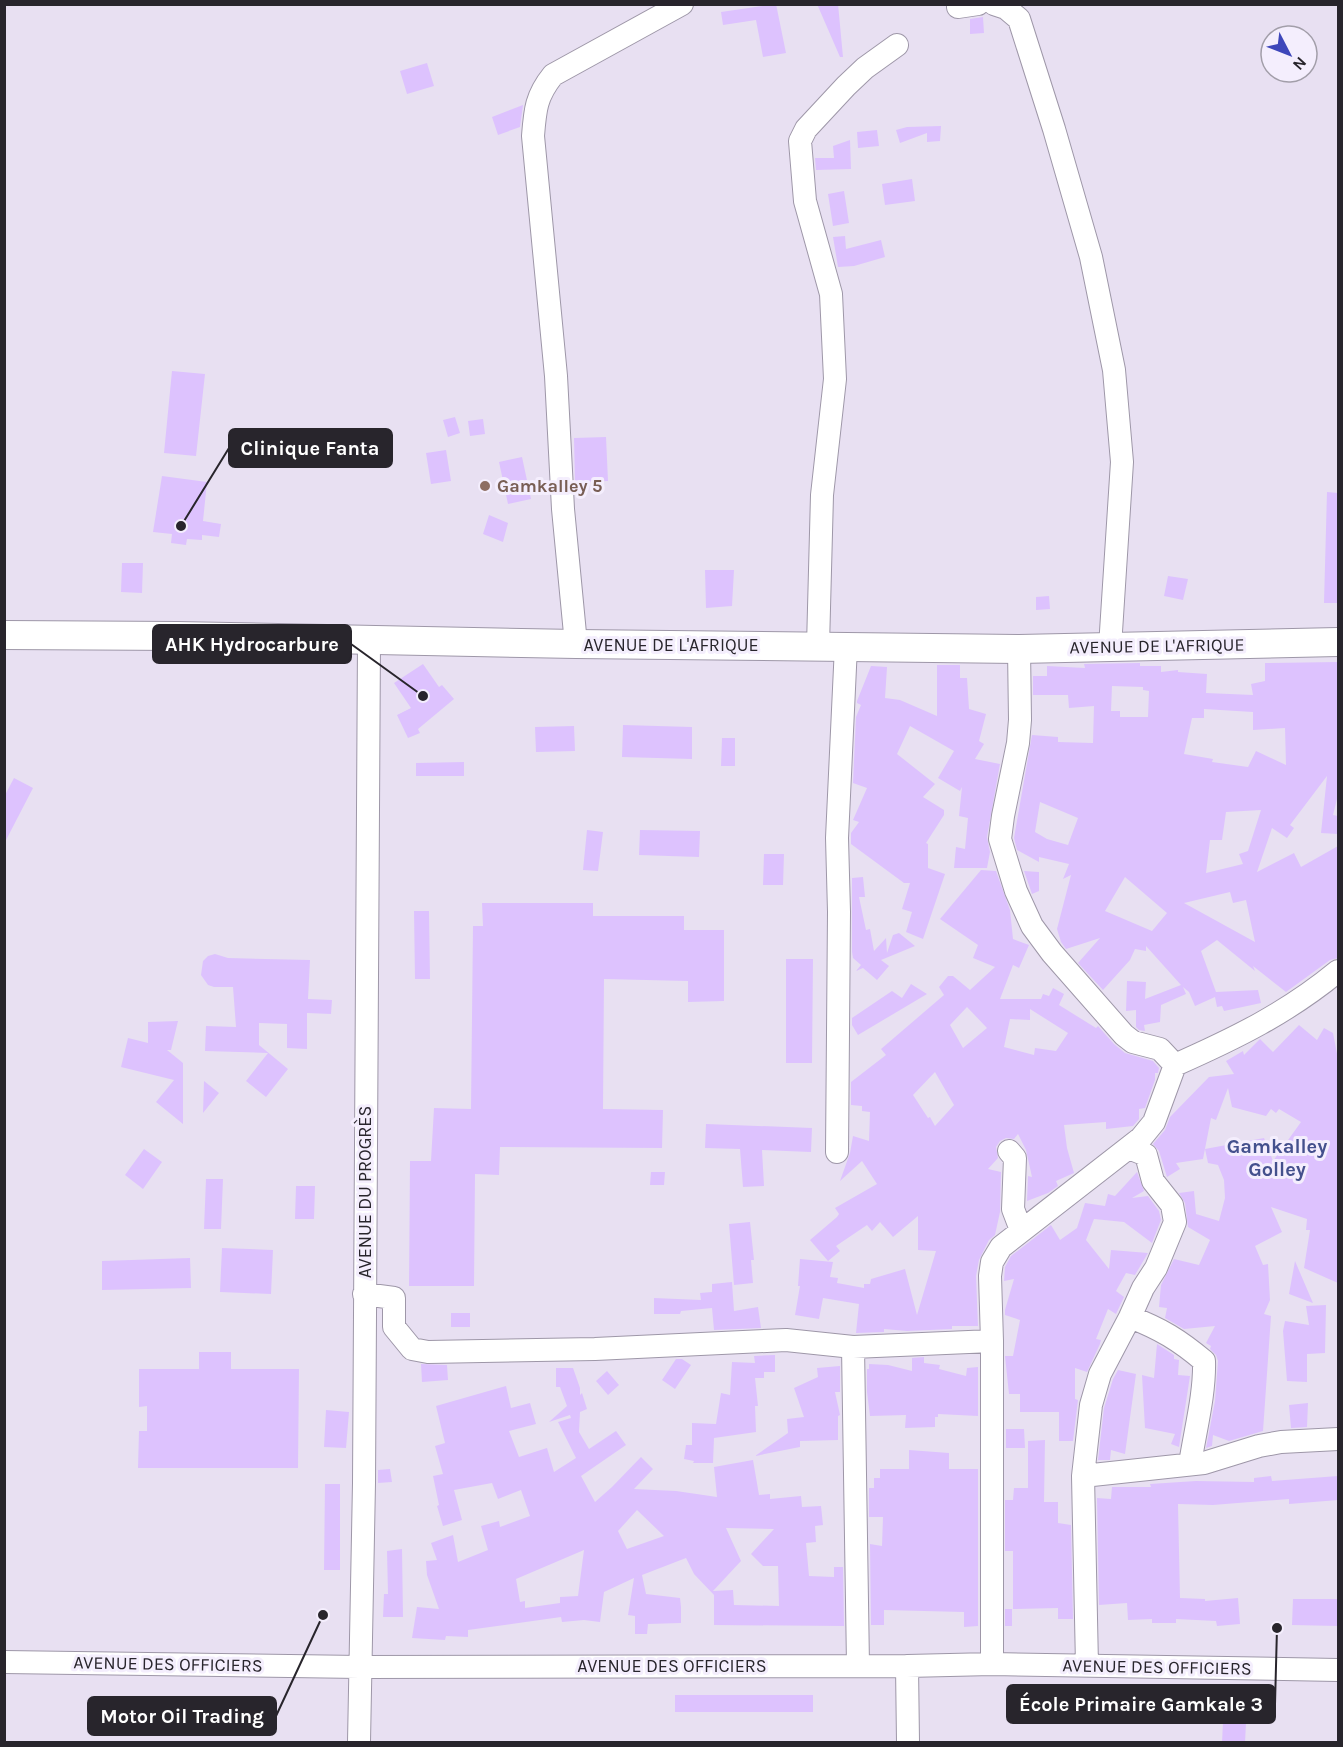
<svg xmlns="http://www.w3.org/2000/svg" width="1343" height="1747" font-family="Karla,sans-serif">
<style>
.building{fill:#ddc2fe;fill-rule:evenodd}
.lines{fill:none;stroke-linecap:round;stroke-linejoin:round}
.minor-casing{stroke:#9e97a8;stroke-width:24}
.major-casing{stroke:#9e97a8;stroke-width:30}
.minor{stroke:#fff;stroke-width:22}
.major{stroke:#fff;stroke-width:28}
.education-dot{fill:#8d6e63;stroke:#f4eefd;stroke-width:2}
.labels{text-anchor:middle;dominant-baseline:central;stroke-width:6;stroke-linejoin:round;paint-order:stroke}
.education-label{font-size:18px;font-weight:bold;fill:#785e54;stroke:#f4eefd;text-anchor:start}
.street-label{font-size:18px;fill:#28252c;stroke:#f4eefd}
.neighbourhood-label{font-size:20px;font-weight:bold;fill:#44508d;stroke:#f4eefd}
.leader{fill:none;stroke:#28252c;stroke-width:2}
.callout-dot{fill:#28252c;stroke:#f4eefd;stroke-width:2}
.callout{fill:#28252c;stroke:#28252c;stroke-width:2}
.callout-label{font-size:20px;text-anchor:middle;font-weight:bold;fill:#fff}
</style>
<rect width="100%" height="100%" fill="#e8e0f2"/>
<path class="building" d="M776 4 786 53 763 57 756 20 723 25 721 12Z
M817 4H838L843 57H840Z
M983 17 984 33 970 34V19Z
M427 63 434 86 407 94 400 71Z
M523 105 520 127 498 135 492 117Z
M941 126 940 141 927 142V133L900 143 896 130 907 127Z
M877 130 879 146 858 148 857 132Z
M850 140 851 169 816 170 815 158H834L833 146Z
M912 179 915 201 885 205 882 184Z
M844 191 849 223 833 226 828 194Z
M845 236 846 249 881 240 885 257 854 266 838 267 833 237Z
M172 371 205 374 196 456 164 453Z
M455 417 460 433 448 437 443 420Z
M483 419 485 434 470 436 468 421Z
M606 437 608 481 575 482 574 438Z
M446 450 451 481 431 484 426 453Z
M522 457 531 499 508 504 499 462Z
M162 476 207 482 203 521 221 524 219 537 202 535V540L187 539 186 545 171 543 172 534 153 532Z
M1327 492 1338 493V603H1324Z
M489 515 508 523 503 542 483 534Z
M122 563H143L142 593 121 592Z
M705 570H734L732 606 706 608Z
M1168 576 1188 579 1183 600 1164 596Z
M1049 596 1050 609 1036 610V597Z
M1338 662V795L1333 815 1338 816V834L1321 833 1327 776 1290 825 1294 828 1287 838 1272 828 1257 872 1294 853 1301 867 1338 846V958L1330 960 1286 992 1253 966 1255 971 1217 940 1201 951 1216 992 1258 990 1261 1003 1224 1011 1222 1006 1217 1007 1215 997 1195 1006 1189 992 1183 987 1186 994 1161 1005 1160 1022 1144 1025 1145 1031 1139 1030 1136 1027V1010L1126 1011 1127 981 1146 982 1145 999 1181 985 1146 946V951L1135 949 1130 960 1103 990 1078 963 1100 938 1066 949 1061 942 1057 929 1071 875 1063 879 1069 864 1039 857V862L1017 850 1014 838 1032 735 1058 737V742L1093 743 1094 706 1069 708 1068 695H1033V676H1047V666L1085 668 1084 664 1140 663V666H1161V672L1178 670V672L1207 674 1206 693 1253 695 1251 684 1265 681V663ZM1112 686 1143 687V690L1149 691 1148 717H1120V711H1111ZM1204 709 1253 712V730L1285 728 1286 765 1256 751 1248 767 1212 762 1213 759 1184 754 1192 718H1204ZM1040 802 1078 818 1068 845 1047 839 1035 832ZM1261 810 1248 851 1239 854 1243 864 1206 873 1210 840H1222L1226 812ZM1125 877 1167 913 1152 931 1105 911ZM1230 892 1233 903 1246 900 1255 942 1184 903Z
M423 664 439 687 442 685 454 699 418 729 420 733 408 738 397 715 411 708 394 683Z
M937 665H960V678H967L969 709 986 714 979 741 984 744 975 759 1000 764 987 837 990 852 987 868H954L956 847 965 849 968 818 959 816 962 787 960 791 938 778 954 751 910 726 897 754 935 784 923 797 944 810V815L926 843 928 844V868L945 874 923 939 906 932 912 912 902 909 910 883H904L851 844V833L859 822 853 820 867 788 853 783 856 717 861 705 857 703V701L871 666 887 667 885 698 900 700 937 716Z
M623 725 692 727V759L622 757Z
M574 726 575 751 536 752 535 727Z
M722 738H735V766H721Z
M464 762V776H416V763Z
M14 778 33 788 4 844V797Z
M587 830 603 832 598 871 583 870Z
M640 830 700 831 699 857 639 855Z
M764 854H784L783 885H763Z
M981 870 996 871 1010 910 1013 939 1029 945 1019 968 1013 965 1000 999H1041L1043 994 1049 996 1053 988 1064 994 1059 1005 1096 1028 1098 1026 1114 1044 1125 1053 1153 1061 1159 1068 1158 1073H1155V1080L1145 1108 1139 1109V1119L1133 1126 1106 1129V1122L1064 1125 1067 1148 1074 1173 1056 1181 1058 1186 1048 1193 1027 1201 1028 1176 1032 1177 1026 1150 1018 1134 1014 1139 1006 1138 1000 1141 996 1147 998 1158 988 1169 1001 1172 1000 1212 995 1235 989 1240 979 1260 976 1276 978 1326H952V1329L907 1331 884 1329V1332L856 1333 859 1304 823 1298 819 1319 795 1315 800 1286H798L800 1259 833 1262 830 1277 838 1278 837 1283 864 1288V1284H870L871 1279 905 1269 917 1315 936 1251 918 1250V1216L893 1237 880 1222 872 1231 867 1225 836 1246 840 1251 828 1261 810 1240 837 1217 839 1214 835 1208 877 1184 862 1161 840 1181 850 1153 853 1136 869 1141 870 1112 862 1111V1106L851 1105V1082L886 1055 881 1049 944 995 939 987 948 976H953L970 990 995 967 973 958 978 945 940 919ZM967 1007 987 1028 963 1048 950 1025ZM1030 1009 1068 1033 1056 1051 1035 1048 1034 1055 1004 1047 1010 1019 1030 1020ZM935 1072 954 1105 935 1126 930 1117 928 1118 913 1095Z
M1024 871 1039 872V891L1032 894Z
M863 877 865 897H859L866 930 870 929 874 951 886 938 887 953 893 935 899 933 915 946 881 960 889 966 877 980 863 968 856 971 861 965 853 958 852 952V878Z
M482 903H593V916H684V930H724V1001L688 1002V981L604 979 603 1109 663 1110 662 1148 500 1147 499 1175 475 1174 474 1286H409L410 1161H431L434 1108 471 1109 473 926H483Z
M414 911H429L430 979H415Z
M215 954 228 958 310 960 308 999 332 1000 331 1014 307 1013V1049L287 1048V1024L259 1023V1045L288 1069 266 1097 246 1081 268 1053 205 1051 206 1026 236 1027 233 987H214L208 985 201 975 203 961 208 956Z
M786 959H813L812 1063H786Z
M911 984 927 994 858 1035 852 1025V1018L892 991 902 998Z
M178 1021 171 1050H167L183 1063V1124L156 1102 174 1080 121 1067 128 1038 148 1043V1022Z
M1299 1025 1317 1040 1324 1028 1333 1033 1338 1059V1283L1304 1268 1310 1230H1306L1307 1219 1271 1207 1282 1232 1255 1246 1263 1265 1268 1264 1270 1300 1264 1314 1271 1316 1263 1431 1229 1441 1213 1435 1212 1446 1206 1448 1215 1401 1218 1361 1216 1355 1210 1349 1211 1346 1206 1343 1215 1326 1184 1329 1165 1318 1167 1308 1159 1307 1161 1285 1174 1259 1199 1265 1210 1240 1188 1227 1185 1203 1179 1193 1194 1191 1196 1214 1219 1221 1225 1198 1224 1180 1218 1165 1208 1163 1205 1149 1264 1138 1273 1161 1301 1122 1279 1109 1276 1113 1271 1109 1266 1116 1232 1107 1228 1088 1216 1120 1211 1118 1203 1159 1176 1163 1180 1169 1167 1177 1159 1151 1153 1144 1165 1130 1170 1117 1209 1077 1234 1074 1226 1061 1243 1051 1244 1055 1260 1039 1273 1052Z
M204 1081 219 1093 203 1113Z
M706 1124 812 1128 811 1152 762 1150 764 1186 743 1187 740 1149 705 1148Z
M144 1149 162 1162 143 1189 125 1175Z
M651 1172H665L664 1185H650Z
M1137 1172 1144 1191 1132 1198 1148 1196 1159 1211 1161 1220 1152 1243 1124 1222 1094 1219 1086 1240 1109 1269 1111 1250 1148 1253 1135 1275 1126 1273 1116 1291 1124 1297 1116 1314 1108 1309 1096 1339 1101 1340 1100 1344 1087 1372 1075 1368V1399L1078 1400 1073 1441H1059V1412H1020V1394H1009L1005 1356H1013L1020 1320 1005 1315V1310L1014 1279 1004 1281 1005 1267 1011 1256 1051 1225 1060 1240 1077 1228 1085 1203 1105 1206 1108 1194 1115 1196Z
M206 1179H223L221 1229H204Z
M296 1186H315L314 1219H295Z
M750 1222 754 1260H751L753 1283 734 1285 729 1224Z
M222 1248 273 1250 271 1294 220 1292Z
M190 1258 191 1288 102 1290V1261Z
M1295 1261 1313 1303 1289 1294Z
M732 1282 734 1311 758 1307 761 1328 714 1330 712 1308 681 1311 680 1314H654V1298L701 1300 700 1293 712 1292V1284Z
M1326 1305 1325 1353 1307 1354V1382L1287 1381 1283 1331 1285 1321 1309 1325 1306 1306Z
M451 1313H470V1327H451Z
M1157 1344 1174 1355V1359L1179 1360 1178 1375 1190 1376 1179 1447 1171 1444 1175 1434 1145 1428 1142 1375 1154 1378Z
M199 1352H231V1369H299L298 1468H138L139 1431H147V1406L139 1407V1369H199Z
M775 1355V1372H764V1378H755L758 1406H755L756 1432 714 1438 713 1463H693L694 1461 684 1459 686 1445H692V1423L716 1424 721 1393 730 1395 732 1362 755 1363 754 1356Z
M924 1357V1363L940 1365 939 1369 966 1376 967 1368 978 1367V1416L938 1414V1417H935V1427L905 1428 906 1415 870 1416 867 1392V1369H869V1364L888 1365 912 1371V1358Z
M676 1359H682L691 1365 675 1389 662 1380Z
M421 1364 447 1365 448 1380 422 1382Z
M840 1366V1392H835L840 1415 838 1416V1440L800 1441V1447L755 1456 788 1433 787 1419 804 1417 794 1388 818 1377 817 1368Z
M556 1368H573L580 1388V1395L582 1393 587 1409 580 1412 579 1432 589 1449 616 1431 626 1445 581 1476 595 1502 612 1487 641 1457 653 1469 634 1489 676 1491 717 1497 714 1467 753 1460 759 1495 770 1494V1499L801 1496 802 1507 821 1506 823 1525 815 1526 816 1542 806 1543 809 1576 834 1577V1567H843L844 1626 714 1625V1595L694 1574 686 1558 642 1575 646 1594 680 1598 681 1607V1623L648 1624 647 1634H635V1616L628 1615 634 1578 604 1592 600 1622 584 1620 562 1622 561 1617 468 1630V1637L446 1636 445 1640 412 1638 417 1607 439 1609 427 1575 426 1561 437 1560 431 1543 453 1535 458 1562 488 1550 481 1526 499 1521 500 1527 530 1516 521 1490 498 1499 492 1483 454 1490 462 1520 443 1526 437 1506 439 1505 433 1476 443 1474 435 1446 445 1443 436 1406 506 1386 511 1408 530 1403 536 1424 509 1431 519 1457 547 1448 554 1472 576 1458 558 1422 571 1418 570 1415 549 1422 567 1406 560 1387H556ZM637 1510 664 1536 627 1549 618 1531ZM726 1528 774 1529 751 1554 763 1566H778L779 1606 734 1605 733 1590 713 1591 741 1561ZM584 1550 578 1596 560 1597V1603L525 1608V1601L520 1602 516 1579Z
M1118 1370 1136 1374 1125 1454 1111 1450 1110 1460H1098L1104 1408 1113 1379Z
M607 1371 619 1385 608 1395 596 1381Z
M1308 1403 1307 1427 1291 1428 1289 1405Z
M326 1410 349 1412 346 1448 324 1447Z
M1006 1429H1024L1025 1448H1006Z
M1045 1440 1044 1502H1058V1523L1071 1525 1073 1619H1058V1608L1013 1609V1551H1005V1500H1013L1014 1488H1028V1441Z
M909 1450 949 1453V1469H978V1626L964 1627V1612L884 1610V1625H871L870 1544 882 1546 883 1517H869V1488H874V1478H880V1469H909Z
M390 1469 392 1482 378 1483V1470Z
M1271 1476 1272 1481 1338 1476V1500L1289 1504V1499L1213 1505 1178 1504 1180 1598 1205 1599V1601L1238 1598 1240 1624 1217 1626 1216 1621 1176 1619V1623H1152V1619L1128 1620 1127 1603 1099 1605 1097 1498 1111 1499 1112 1487H1151L1150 1484 1196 1481 1254 1482V1478Z
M325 1484H340V1570H324Z
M402 1549 403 1617H383L384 1594H388L387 1551Z
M1293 1599H1338V1626L1292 1625Z
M1005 1609H1012V1626H1005Z
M675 1695H813V1712H675Z
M1223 1722 1246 1723 1245 1743H1222Z"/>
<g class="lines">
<defs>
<path id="minor" d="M994 4 1006 8 1019 19 1054 129 1091 257 1114 370 1122 462 1110 647
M958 7 978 4
M576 644 563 509 556 376 533 136C535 110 536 96 553 75L682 4
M818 646 822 495 835 379 831 294 805 201 800 141 806 129 846 86 865 68 897 45
M1019 649 1020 720 1018 743 1003 816 1000 839 1016 891 1032 926 1052 953 1124 1035 1133 1042 1160 1049 1175 1065
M1009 1151 1015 1158 1013 1209 1021 1230
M837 1152 839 912 837 838 846 646
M364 1294 394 1298V1327L412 1349 428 1352 595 1349 786 1340 853 1347 992 1341V1664
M1130 1317C1161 1329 1179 1340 1204 1361 1205 1394 1195 1431 1190 1464
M992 1341 990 1276 992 1262 1001 1247 1141 1138 1154 1122 1175 1065C1236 1038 1287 1013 1338 971
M853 1347 858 1665
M1083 1476 1204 1463 1259 1446 1281 1442 1338 1439
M4 1662 360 1667 907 1666 992 1664 1338 1670
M1087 1665 1083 1476 1091 1405 1100 1374 1130 1317 1143 1288 1156 1268 1175 1222 1172 1205 1153 1181 1146 1155 1129 1148
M907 1666 908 1742
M359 1742 364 1483 369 641"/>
<path id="major" d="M4 635 178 636 576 644 1019 649 1338 642"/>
</defs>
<use href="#minor" class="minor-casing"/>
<use href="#major" class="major-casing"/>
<use href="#minor" class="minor"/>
<use href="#major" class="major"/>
</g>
<circle class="education-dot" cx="485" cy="486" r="6"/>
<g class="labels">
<g class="education-label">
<text x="497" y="486">Gamkalley 5</text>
</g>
<g class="street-label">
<text x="671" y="645">AVENUE DE L'AFRIQUE</text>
<text transform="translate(1157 646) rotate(-1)">AVENUE DE L'AFRIQUE</text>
<text transform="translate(365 1192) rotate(-90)">AVENUE DU PROGRÈS</text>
<text transform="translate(168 1664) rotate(1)">AVENUE DES OFFICIERS</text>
<text x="672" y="1666">AVENUE DES OFFICIERS</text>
<text transform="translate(1157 1667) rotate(1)">AVENUE DES OFFICIERS</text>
</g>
<g class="neighbourhood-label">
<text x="1277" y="1146">Gamkalley<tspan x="1277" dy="23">Golley</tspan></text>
</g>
</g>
<path class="leader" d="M181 526L229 448M423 696L351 644M1277 1628L1275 1704M323 1615L276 1716"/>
<g class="callout-dot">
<circle cx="181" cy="526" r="6"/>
<circle cx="423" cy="696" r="6"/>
<circle cx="1277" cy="1628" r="6"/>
<circle cx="323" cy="1615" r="6"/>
</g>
<g class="callout">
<rect x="229" y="429" width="163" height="38" rx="6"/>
<rect x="153" y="625" width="198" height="38" rx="6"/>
<rect x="1007" y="1685" width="268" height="38" rx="6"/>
<rect x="88" y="1697" width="188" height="38" rx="6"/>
</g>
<g class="callout-label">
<text x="310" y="455">Clinique Fanta</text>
<text x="252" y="651">AHK Hydrocarbure</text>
<text x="1141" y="1711">École Primaire Gamkale 3</text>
<text x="182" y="1723">Motor Oil Trading</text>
</g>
<rect width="1343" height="1747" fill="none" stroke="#28252c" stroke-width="12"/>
<g transform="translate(1289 54) rotate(132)"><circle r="28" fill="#f4eefd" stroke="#a29ea9" stroke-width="1.5"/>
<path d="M0-4.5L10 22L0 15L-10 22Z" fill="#3d46ba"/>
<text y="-9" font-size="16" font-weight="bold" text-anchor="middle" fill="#28252c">N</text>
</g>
</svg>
